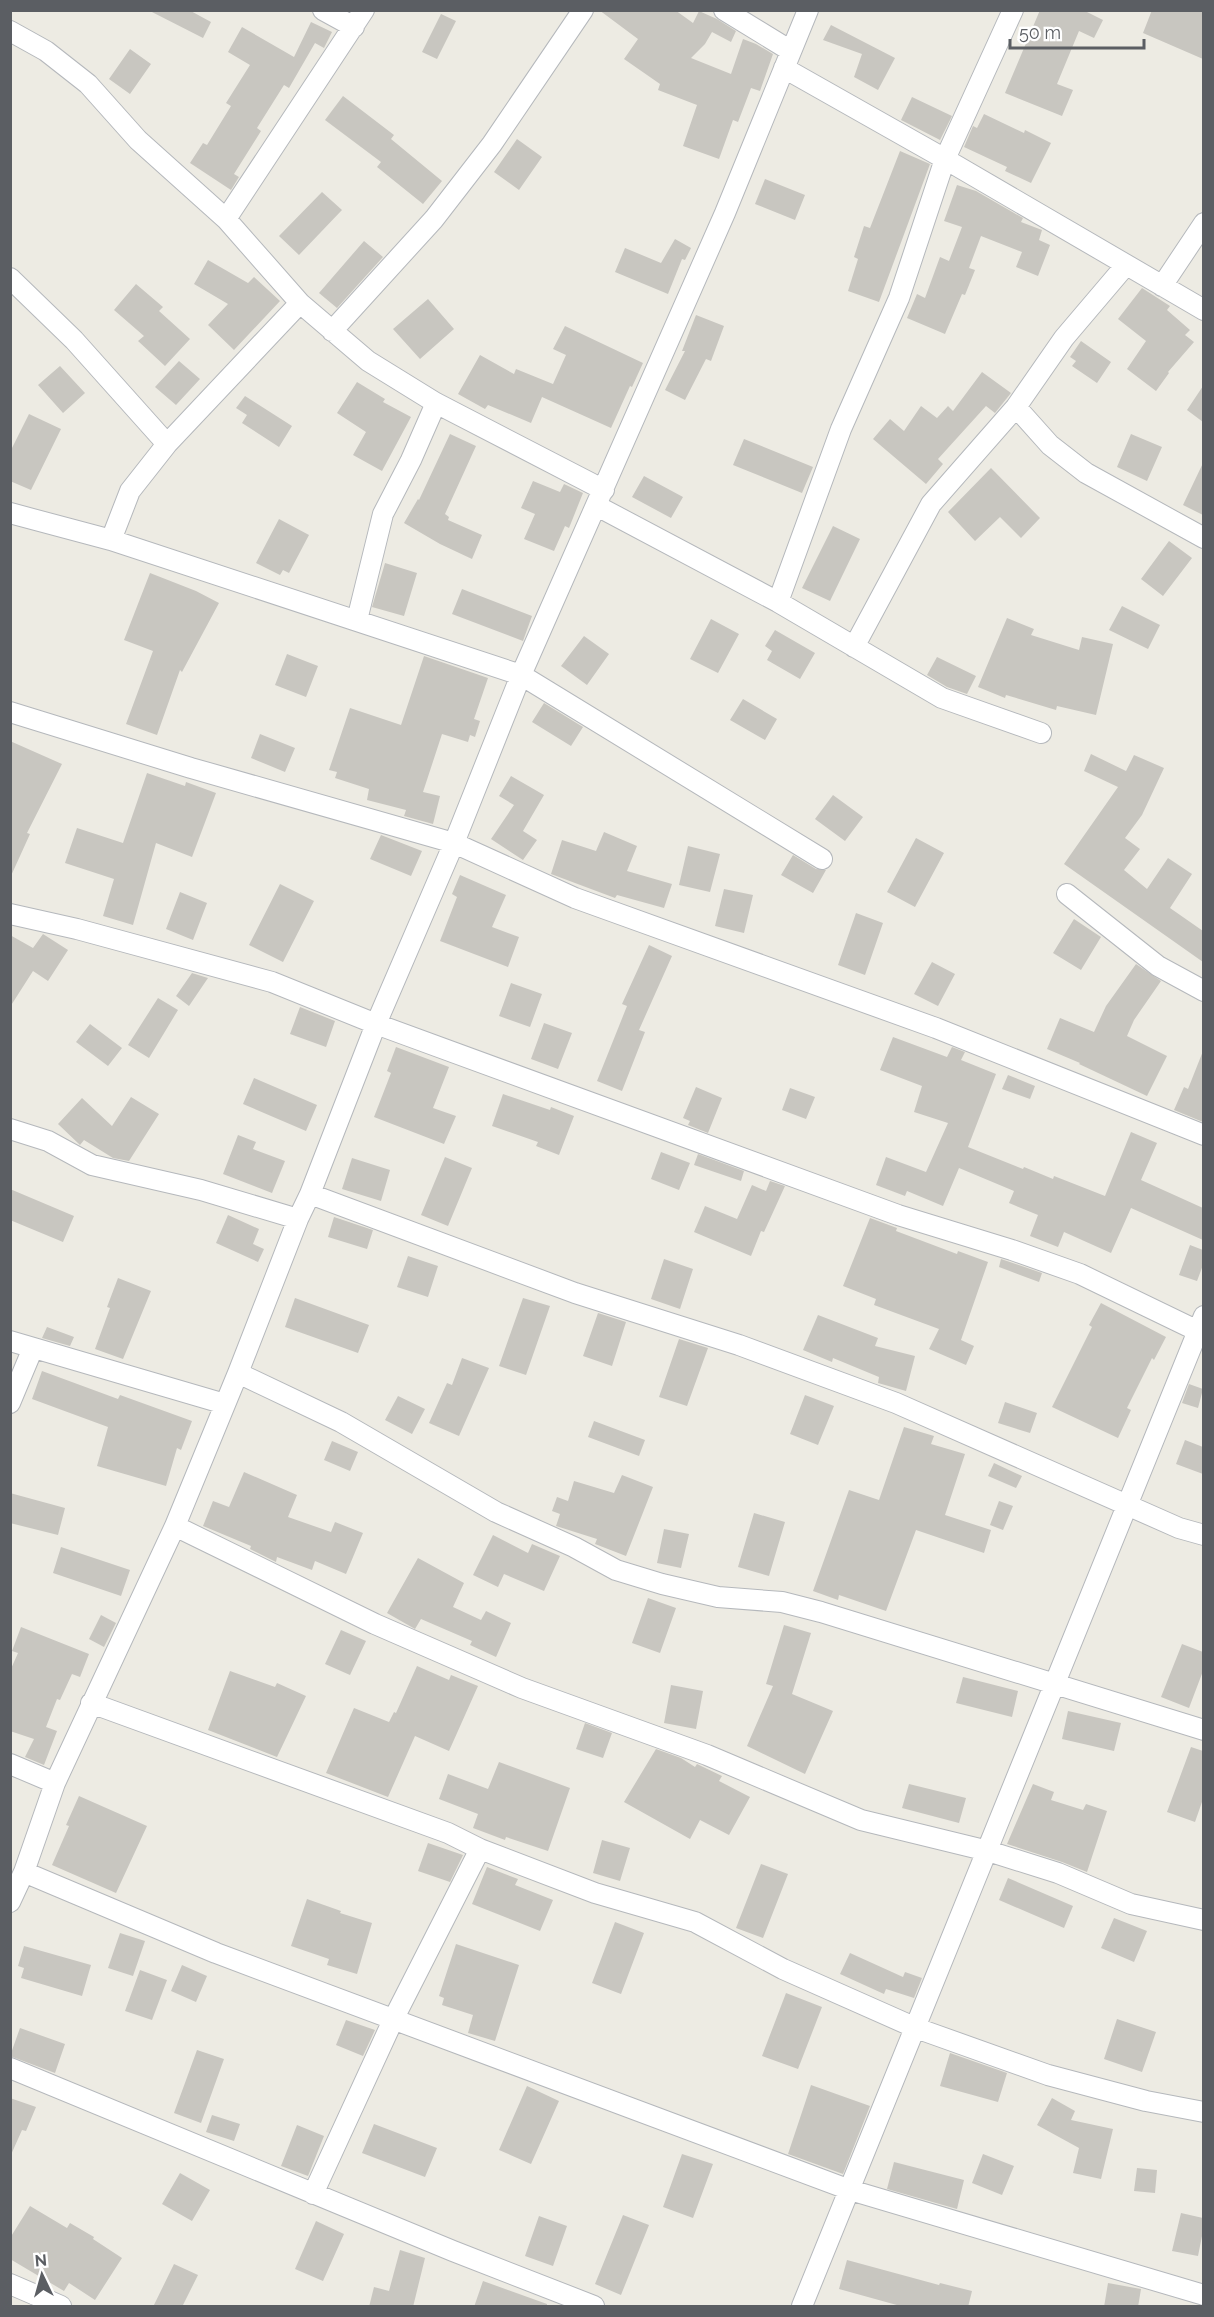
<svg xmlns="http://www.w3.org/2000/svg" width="1214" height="2317" font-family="Raleway,sans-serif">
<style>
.building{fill:#c8c6c0}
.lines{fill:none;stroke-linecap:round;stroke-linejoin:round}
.minor-casing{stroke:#b5b8bc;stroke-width:22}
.minor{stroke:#fff;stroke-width:20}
</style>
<rect width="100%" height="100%" fill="#edebe3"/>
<path class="building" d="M148 10H189L211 22 203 38Z
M599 10H675L693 23 699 11 717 19 736 31 731 42 712 32 705 44 691 58 731 74 743 39 756 44 773 54 760 91 751 88 738 122 733 120 719 159 683 146 697 105 658 90 660 84 624 59 638 39Z
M1040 10H1083L1103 20 1094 38 1079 31 1057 84 1073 90 1062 116 1005 93Z
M1152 10H1203V59L1143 33Z
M441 14 456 21 437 59 422 52Z
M311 22 332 32 324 48 315 43 289 88 284 85 257 128 261 131 234 174 239 177 231 190 190 163 203 143 207 145 231 106 226 103 250 65 228 52 242 27 294 57Z
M831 25 895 58 878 90 854 77 862 54 823 40Z
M130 49 151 64 130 94 109 79Z
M343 96 394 135 391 139 442 181 423 204 377 167 381 162 325 120Z
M912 97 952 116 940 140 901 120Z
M984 114 1024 133 1025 130 1051 143 1031 183 1005 171 1007 167 964 147 973 126 977 128Z
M517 139 542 157 519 190 494 172Z
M900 151 930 164 879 302 848 291 858 259 854 257 864 226 870 228Z
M765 179 805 195 795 220 755 204Z
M957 185 976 191 1023 218 1021 222 1042 230 1039 240 1050 245 1038 276 1016 267 1022 252 981 236 969 268 975 270 965 295 962 294 945 334 907 318 917 294 925 298 940 257 949 261 962 227 944 221Z
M322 192 342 210 299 255 279 236Z
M675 239 691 248 685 260 682 259 668 294 615 272 625 248 661 263Z
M364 241 383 257 337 308 319 293Z
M208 260 248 283 254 277 280 301 234 350 208 325 228 304 194 284Z
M136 284 163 307 159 311 190 339 165 366 138 341 144 336 114 310Z
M1142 288 1170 306 1167 310 1190 330 1185 335 1194 342 1168 372 1169 373 1156 391 1127 369 1146 341 1118 319Z
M428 299 454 329 420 359 393 329Z
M696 315 724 326 711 361 706 359 685 400 665 390 685 351H682Z
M565 326 643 363 632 387 630 386 611 428 542 397 531 423 488 405 485 409 458 394 480 355 514 374 516 369 553 384 566 355 553 349Z
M1081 341 1111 362 1097 383 1072 366 1076 361 1070 357Z
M179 361 200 379 176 405 155 387Z
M60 366 85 393 63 413 38 385Z
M982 372 1011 393 995 413 986 406 938 459 943 464 926 484 873 439 890 419 904 431 921 406 937 418 948 406 953 411Z
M357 382 385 399 383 402 411 417 382 471 353 455 366 432 337 413Z
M1203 386V422L1187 410Z
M245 396 292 426 279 447 242 423 247 415 236 408Z
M29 414 61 429 31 490 10 481V452Z
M450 434 476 446 445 514 449 517 448 520 482 535 472 559 440 544 404 523 418 499 419 500Z
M1131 434 1162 447 1147 481 1117 467Z
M744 439 813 467 802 493 733 465Z
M1203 463V515L1183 505Z
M991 468 1040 518 1021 538 1000 517 975 541 948 512Z
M644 476 683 497 671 518 632 497Z
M533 481 560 492 564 484 583 493 569 528 565 526 554 551 524 539 535 514 521 508Z
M279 519 309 535 289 573 283 570 280 575 256 563Z
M833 526 860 539 830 601 802 588Z
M1169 541 1192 558 1163 596 1141 579Z
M385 563 417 573 404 616 372 607Z
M150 573 196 591 219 603 182 672 180 670 157 735 126 724 153 651 124 640Z
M462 589 532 616 523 641 452 614Z
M1122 606 1160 625 1148 649 1109 630Z
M1007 618 1034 629 1031 635 1079 650 1082 637 1113 644 1096 715 1057 706 1056 710 1006 695 1005 698 978 687Z
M711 619 739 634 718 673 690 659Z
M775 630 815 653 800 679 767 660 772 651 765 646Z
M584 636 609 654 587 685 561 666Z
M287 654 318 666 306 697 275 685Z
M424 656 488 678 474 719 480 721 475 737 470 735 468 742 442 734 423 792 440 796 433 824 404 816 406 810 367 800 369 789 335 778 337 772 329 770 350 708 401 725Z
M937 657 976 676 967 694 947 687 927 675Z
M743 699 777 719 765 740 730 720Z
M544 703 583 727 571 746 532 722Z
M260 734 295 748 285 772 251 758Z
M10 741 62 764 27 833 30 834 10 878Z
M1091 754 1126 771 1134 755 1164 768 1142 815 1125 838 1140 849 1124 870 1147 889 1168 858 1192 874 1170 908 1203 931V962L1064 864 1118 787 1084 771Z
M147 773 185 786 186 782 216 793 192 857 156 843 133 925 103 916 114 879 65 863 77 828 123 843Z
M511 776 544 795 523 831 537 840 523 860 491 839 514 805 499 796Z
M833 795 863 817 845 841 815 819Z
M604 832 637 846 627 871 672 884 664 908 617 895 615 898 551 874 562 840 596 851Z
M381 835 422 851 411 876 370 859Z
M916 838 944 853 915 907 887 892Z
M688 846 720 854 710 892 679 885Z
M793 855 816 869 826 870 813 893 781 875Z
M460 875 506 895 492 927 519 937 508 967 440 941 457 897 452 894Z
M280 884 314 901 283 962 249 945Z
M724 889 753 895 744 933 715 926Z
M180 892 207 903 193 940 166 929Z
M856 913 883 923 865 975 838 965Z
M1074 919 1101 937 1081 970 1053 953Z
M43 934 68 950 48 981 33 971 10 1007V935L33 948Z
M649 945 672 956 639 1030 645 1032 622 1091 597 1081 627 1006 622 1004Z
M932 962 955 974 938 1006 914 994Z
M1136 964 1161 981 1134 1020 1127 1036 1167 1056 1147 1096 1079 1064 1080 1063 1047 1049 1060 1018 1094 1032 1106 1006Z
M192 973 208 978 189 1006 176 996Z
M511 983 542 994 530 1027 499 1016Z
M158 998 178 1010 149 1058 128 1045Z
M300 1007 335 1021 326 1047 290 1034Z
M544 1023 572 1033 558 1069 531 1059Z
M90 1024 122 1048 108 1066 76 1042Z
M893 1037 947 1057 952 1047 965 1052 961 1060 996 1074 968 1147 1023 1169 1024 1167 1053 1179 1054 1176 1105 1196 1131 1132 1157 1143 1141 1180 1203 1208V1240L1131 1208 1111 1253 1064 1232 1058 1247 1030 1236 1038 1215 1009 1203 1014 1191 959 1168 943 1206 907 1191 905 1196 876 1185 886 1157 926 1172 948 1123 914 1112 922 1086 880 1070Z
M396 1047 449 1067 433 1108 456 1116 444 1144 374 1117 391 1073 387 1071Z
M1203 1051V1122L1174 1110 1184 1087 1188 1089Z
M1008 1075 1035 1086 1030 1099 1002 1089Z
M254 1078 317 1105 306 1131 243 1104Z
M696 1087 722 1098 708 1133 688 1125 690 1121 683 1118Z
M790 1088 815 1097 806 1119 782 1110Z
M503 1094 550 1110 551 1107 574 1116 559 1155 536 1146 538 1142 492 1126Z
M131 1097 159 1114 129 1161 113 1158 84 1140 80 1145 58 1124 82 1098 112 1126Z
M238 1135 256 1142 253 1149 285 1161 272 1193 223 1174Z
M661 1152 690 1163 679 1190 651 1179Z
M698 1154 744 1171 741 1181 694 1165Z
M445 1157 472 1168 448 1226 421 1215Z
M352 1158 390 1170 381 1201 342 1189Z
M770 1181 785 1186 764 1232 761 1231 751 1256 694 1232 705 1206 737 1219 752 1185 766 1191Z
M10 1189 74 1216 63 1242 10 1220Z
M228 1215 259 1229 253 1244 264 1249 258 1262 216 1243Z
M334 1217 373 1230 367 1249 328 1237Z
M870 1218 897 1228 896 1231 957 1254 958 1251 988 1262 961 1340 974 1346 966 1365 929 1349 939 1329 874 1305 876 1299 843 1286Z
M1190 1245 1203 1250V1265L1197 1281 1179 1275Z
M408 1256 438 1266 428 1297 397 1287Z
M664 1259 693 1269 680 1309 651 1299Z
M1001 1259 1042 1273 1039 1282 999 1267Z
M118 1278 151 1291 123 1359 95 1349 110 1308 107 1307Z
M295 1298 369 1325 358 1353 285 1327Z
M523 1298 550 1306 526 1375 499 1366Z
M1101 1303 1166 1337 1154 1360 1152 1358 1127 1408 1131 1410 1118 1438 1052 1407 1092 1327 1089 1325Z
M598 1313 626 1322 612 1366 583 1356Z
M818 1315 878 1338 875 1346 915 1356 906 1391 878 1383 879 1377 833 1358 832 1362 803 1350Z
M47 1327 74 1337 70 1346 42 1338Z
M679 1339 708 1348 687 1406 659 1397Z
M462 1358 489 1368 459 1436 429 1423 447 1383 452 1385Z
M42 1371 118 1399 120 1395 192 1421 181 1450 177 1448 166 1486 97 1466 108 1427 32 1399Z
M1189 1384 1203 1389 1198 1408 1182 1403Z
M805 1395 834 1406 818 1445 790 1434Z
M398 1396 425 1409 412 1434 385 1420Z
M1005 1402 1037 1413 1030 1433 998 1423Z
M594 1421 645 1440 639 1456 588 1437Z
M904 1427 934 1436 931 1444 965 1454 945 1515 991 1530 984 1553 916 1530 886 1611 839 1595 838 1600 813 1591 849 1490 879 1500Z
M1185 1440 1203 1447V1474L1176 1464Z
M332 1441 358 1452 350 1471 324 1460Z
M994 1463 1022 1476 1016 1488 988 1476Z
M244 1472 297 1495 288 1517 331 1532 335 1522 363 1533 346 1574 315 1561 312 1570 277 1557 276 1562 250 1549 251 1546 203 1526 213 1501 229 1507Z
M622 1475 653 1487 626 1556 595 1544 597 1539 556 1526 560 1514 552 1511 557 1497 568 1501 574 1481 614 1493Z
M10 1493 65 1508 58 1535 10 1523Z
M999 1501 1013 1506 1003 1530 990 1525Z
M754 1513 785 1522 769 1576 738 1567Z
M664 1529 689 1534 681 1568 657 1563Z
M493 1535 528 1553 532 1544 560 1556 544 1591 504 1574 498 1587 473 1575Z
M61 1547 130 1570 121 1596 53 1573Z
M418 1558 464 1583 453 1607 481 1620 486 1611 511 1623 496 1657 470 1645 472 1641 421 1619 415 1629 387 1613Z
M648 1598 676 1608 660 1653 632 1643Z
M101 1615 116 1623 104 1647 89 1639Z
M784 1625 811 1633 792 1694 833 1711 805 1774 747 1746 773 1686 766 1684Z
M21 1627 89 1654 80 1677 72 1674 60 1700 57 1699 46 1727 57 1731 44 1765 25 1757 34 1739 10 1731V1671L18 1653 12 1651Z
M341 1630 366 1641 350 1675 325 1664Z
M1182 1644 1203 1652V1671L1189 1708 1161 1697Z
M417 1666 449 1680 451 1675 478 1686 449 1751 415 1736 388 1797 326 1773 354 1708 389 1722 394 1712 396 1713Z
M230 1671 275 1687 277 1683 306 1696 277 1757 208 1730Z
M963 1677 1018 1691 1012 1717 956 1703Z
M671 1685 703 1691 696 1729 664 1723Z
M1068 1711 1121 1723 1114 1751 1062 1739Z
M585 1723 612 1733 603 1758 576 1749Z
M1191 1747 1203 1751V1799L1195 1822 1167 1812Z
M656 1749 681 1758 695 1767 697 1764 722 1776 719 1781 750 1797 729 1835 700 1820 690 1839 624 1802Z
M499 1762 570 1788 548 1851 506 1837 505 1840 473 1828 478 1814 439 1799 448 1774 488 1789Z
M909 1784 966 1798 959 1823 902 1808Z
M1033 1784 1054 1792 1051 1800 1083 1810 1086 1804 1107 1811 1087 1872 1062 1862 1007 1844Z
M79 1796 147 1826 116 1893 52 1865 69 1826 66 1825Z
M602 1840 630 1848 620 1881 593 1873Z
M428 1843 463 1855 450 1882 418 1871Z
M761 1864 788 1874 763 1938 736 1928Z
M487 1867 518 1879 515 1885 553 1900 540 1931 472 1904Z
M1008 1878 1073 1906 1064 1928 999 1900Z
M307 1899 341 1911 340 1913 372 1923 357 1974 327 1965 329 1959 291 1946Z
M1114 1918 1147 1931 1134 1962 1101 1948Z
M615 1922 644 1933 621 1994 592 1983Z
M120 1933 145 1941 133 1976 108 1968Z
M456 1944 519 1965 495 2041 468 2033 473 2015 442 2005 444 1998 439 1996Z
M24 1946 91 1965 82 1996 21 1978 24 1968 18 1966Z
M850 1953 903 1977 905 1972 922 1978 914 1998 886 1989 884 1994 840 1974Z
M182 1965 207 1976 196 2002 171 1991Z
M140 1970 167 1980 152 2020 125 2011Z
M786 1993 822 2007 798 2069 762 2056Z
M1117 2019 1156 2032 1142 2072 1104 2059Z
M346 2020 375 2030 363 2056 336 2045Z
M20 2028 65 2044 55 2073 10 2056Z
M197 2050 224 2059 201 2123 174 2113Z
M950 2053 1007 2073 998 2102 940 2086Z
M811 2085 870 2106 843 2174 788 2154Z
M527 2086 559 2101 531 2164 499 2150Z
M10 2098 36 2107 26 2131 22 2130 10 2157Z
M1052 2098 1075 2111 1071 2120 1113 2129 1101 2179 1073 2173 1079 2148 1037 2125Z
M212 2115 240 2124 234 2141 206 2132Z
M374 2124 437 2148 425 2177 362 2153Z
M297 2125 324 2136 308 2176 281 2166Z
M682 2154 713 2164 693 2218 663 2207Z
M983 2154 1014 2166 1002 2195 972 2183Z
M894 2162 964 2180 957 2209 887 2189Z
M1137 2168 1157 2170 1155 2193 1134 2191Z
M180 2173 210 2190 192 2221 162 2204Z
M30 2206 67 2228 70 2223 94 2237 93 2239 122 2258 95 2300 69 2283 64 2291 10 2259V2238Z
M1181 2213 1203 2218V2231L1198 2256 1172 2251Z
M623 2215 649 2225 621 2295 595 2284Z
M539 2216 567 2226 553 2266 525 2256Z
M316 2221 344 2234 323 2281 295 2269Z
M400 2250 425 2258 413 2307H369L374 2287 389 2291Z
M847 2260 939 2285 940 2283 972 2291 968 2307H904L839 2289Z
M174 2264 198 2275 182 2307H153Z
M483 2281 547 2304V2307H474Z
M1108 2283 1141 2289 1138 2307H1104Z"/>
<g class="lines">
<defs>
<path id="minor" d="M323 10 354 27
M724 10 791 51
M10 31 46 51 88 84 138 140 226 219 300 303 368 361 436 403 604 490
M784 68 945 159 1204 310
M226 219 364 10
M10 278 74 340 167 444
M1162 286 1204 223
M332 331 434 219 492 144 583 10
M1016 407 1050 445 1086 473 1204 538
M597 506 778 602 942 698 1041 733
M10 513 111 540 521 675 822 859
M111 540 130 491 167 444 300 303
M778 602 841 429 899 298 945 159 1013 10
M357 620 383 514 411 460 436 403
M854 647 931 504 1016 407 1064 338 1126 265
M10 712 191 768 454 843 575 898 936 1028 1204 1135
M1067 894 1158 966 1204 991
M10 914 77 929 272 982 376 1024 898 1215 1012 1250 1080 1274 1204 1334
M10 1129 48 1141 92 1165 201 1190 298 1219
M310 1194 575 1293 739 1345 896 1403 1179 1528 1204 1535
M10 1341 225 1404
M238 1373 341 1422 496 1512 574 1547 616 1570 662 1584 718 1597 782 1602 821 1612 1204 1730
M10 1403 33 1348
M175 1526 375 1624 522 1688 707 1755 861 1820 988 1851 1058 1873 1131 1904 1204 1920
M91 1703 448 1833 480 1849 595 1893 695 1922 783 1969 916 2028 1048 2075 1146 2101 1204 2112
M10 1764 55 1783
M24 1872 216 1953 850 2190 1204 2295
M10 1902 24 1872 55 1783 175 1526 238 1373 298 1219 310 1194 376 1024 454 843 521 675 725 213 808 10
M10 2068 453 2251 594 2306
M313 2194 394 2018 480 1849
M10 2284 61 2306
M802 2306 1204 1316"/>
</defs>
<use href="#minor" class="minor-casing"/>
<use href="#minor" class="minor"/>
</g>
<rect width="1214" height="2317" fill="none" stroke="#5b5e63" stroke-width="24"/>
<g transform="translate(42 2275) rotate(355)" stroke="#ffffff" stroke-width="4.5" paint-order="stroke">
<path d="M0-4.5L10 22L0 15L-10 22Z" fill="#5b5e63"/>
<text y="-9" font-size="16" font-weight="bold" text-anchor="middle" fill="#5b5e63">N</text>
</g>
<path d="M1010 39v9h134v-9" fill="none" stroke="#5b5e63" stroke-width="3"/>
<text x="1019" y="39" font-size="18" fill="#5b5e63" stroke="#ffffff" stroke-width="4.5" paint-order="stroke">50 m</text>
</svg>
